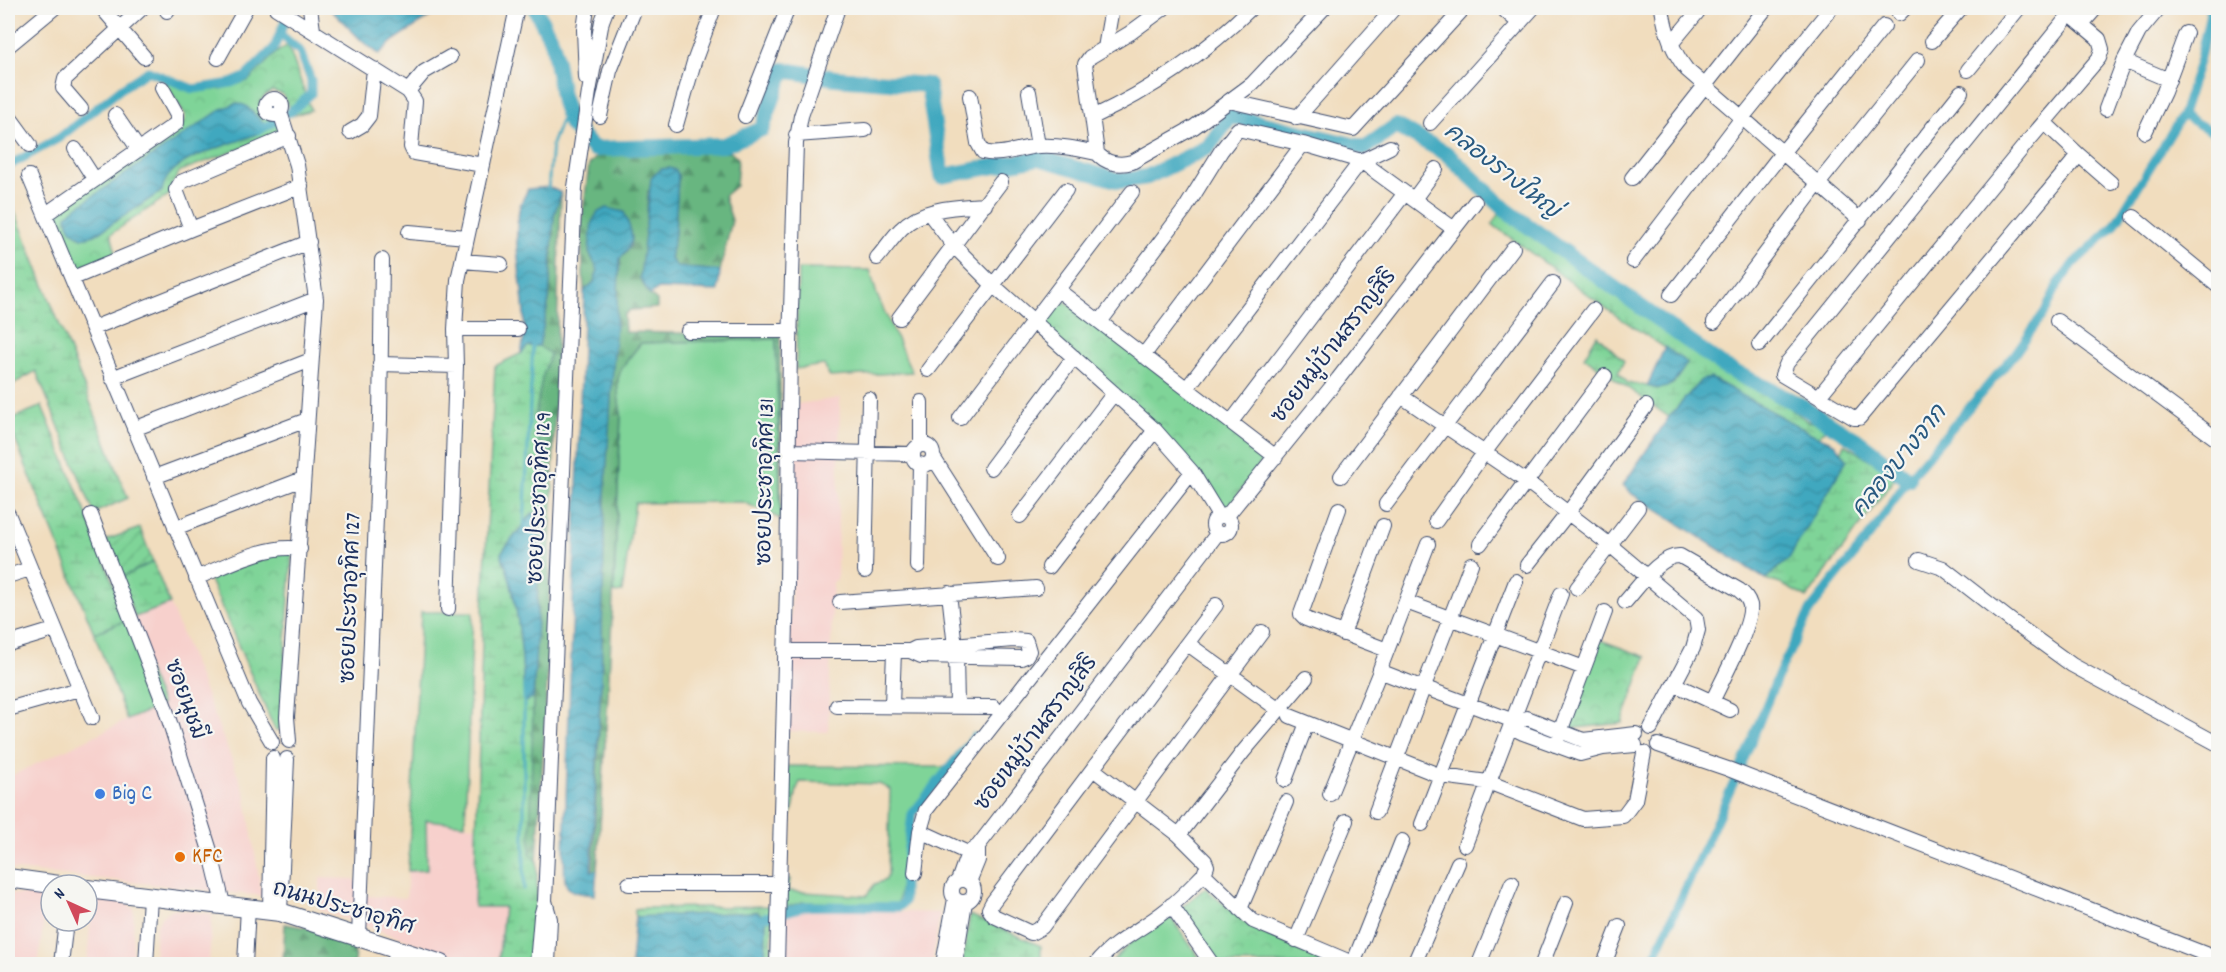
<svg xmlns="http://www.w3.org/2000/svg" width="2226" height="972" font-family="Dekko,'Playpen Sans Thai',sans-serif">
<style>
.built{fill:#f7d0cc}
.grass{fill:#7fd498;stroke:#4d827b;stroke-width:1.5}
.forest{fill:url(#forest-firs);stroke:#41726f;stroke-width:1.5}
.wetland{fill:url(#wetland-marsh);stroke:#4d827b;stroke-width:1.5}
.park{fill:url(#park-crowns);stroke:#4d827b;stroke-width:1.5}
.garden{fill:url(#garden-furrows);stroke:#4d827b;stroke-width:1.5}
.water{fill:url(#water-waves);stroke:#2d6c8e;stroke-width:1.5}
.lines{fill:none;stroke-linecap:round;stroke-linejoin:round}
.stream{stroke:#3fa8bf;stroke-width:3}
.canal{stroke:#3fa8bf;stroke-width:9}
.river{stroke:#3fa8bf;stroke-width:16}
.minor-casing{stroke:#3b496c;stroke-width:16}
.major-casing{stroke:#3b496c;stroke-width:20}
.minor{stroke:#fff;stroke-width:14}
.major{stroke:#fff;stroke-width:18}
.shop-dot{fill:#3f7fe0;stroke:#f6f6f2;stroke-width:2}
.food-dot{fill:#e8710a;stroke:#f6f6f2;stroke-width:2}
.labels{text-anchor:middle;dominant-baseline:central;stroke-width:4.5;stroke-linejoin:round;paint-order:stroke}
.street-label{font-size:22px;fill:#1b2f5e;stroke:#f6f6f2}
.shop-label{font-size:22px;fill:#366cbe;stroke:#f6f6f2;text-anchor:start}
.food-label{font-size:22px;fill:#c56008;stroke:#f6f6f2;text-anchor:start}
.water-label{font-size:24px;font-style:italic;fill:#285980;stroke:#f6f6f2}
</style>
<defs>
<pattern id="forest-firs" width="22" height="20" patternUnits="userSpaceOnUse" patternTransform="scale(1.5)"><rect width="22" height="20" fill="#67b680"/><path d="M5 1l3.5 6h-7zM16 11l3.5 6h-7z" fill="#54946c"/></pattern>
<pattern id="wetland-marsh" width="20" height="14" patternUnits="userSpaceOnUse" patternTransform="scale(1.5)"><rect width="20" height="14" fill="#7fd498"/><path d="M1 5h8M5 5V1M11 12h8M15 12V8" fill="none" stroke="#6db685"/></pattern>
<pattern id="park-crowns" width="20" height="18" patternUnits="userSpaceOnUse" patternTransform="scale(1.5)"><rect width="20" height="18" fill="#7fd498"/><path d="M2 6a3 3 0 1 1 6 0M12 15a3 3 0 1 1 6 0" fill="none" stroke="#6db685"/></pattern>
<pattern id="garden-furrows" width="10" height="10" patternUnits="userSpaceOnUse" patternTransform="scale(1.5)"><rect width="10" height="10" fill="#7fd498"/><path d="M-1 1l2-2M0 10L10 0M9 11l2-2" fill="none" stroke="#6db685"/></pattern>
<pattern id="water-waves" width="16" height="10" patternUnits="userSpaceOnUse" patternTransform="scale(1.5)"><rect width="16" height="10" fill="#3fa8bf"/><path d="M0 5q4-4 8 0t8 0" fill="none" stroke="#34899e"/></pattern>
</defs>
<rect width="100%" height="100%" fill="#f6f6f2"/>
<filter id="ink" filterUnits="userSpaceOnUse"><feTurbulence type="fractalNoise" baseFrequency=".0167" numOctaves="2"/><feDisplacementMap in="SourceGraphic" scale="12" xChannelSelector="R" yChannelSelector="G"/><feConvolveMatrix kernelMatrix="1 2 1 2 8 2 1 2 1" color-interpolation-filters="sRGB"/></filter>
<filter id="wash" filterUnits="userSpaceOnUse"><feTurbulence type="fractalNoise" baseFrequency=".008" numOctaves="4" result="noise"/><feDisplacementMap in="SourceGraphic" scale="24" xChannelSelector="R" yChannelSelector="G"/><feGaussianBlur stdDeviation="1.35" result="paint"/><feColorMatrix in="noise" values="0 0 0 0 0 0 0 0 0 0 0 0 0 0 0 0 0 1.4 0 .05"/><feComposite in="paint" operator="in"/></filter>
<g filter="url(#wash)">
<rect width="100%" height="100%" fill="#f1ddbe"/>
<path class="built" d="M840 398 837 580 833 581 828 732 787 731 797 404Z
M170 604 245 793 262 896 8 869V806L12 803 11 776 127 720 162 705 127 620Z
M426 820 476 826 474 906 504 907 498 964H480L466 961 320 910V878L354 879 367 896 406 898 408 871 427 870Z
M8 894 47 895 38 964H8Z
M92 899 126 903 134 909 132 964H87Z
M784 908 940 913 932 964H782Z
M172 909 212 914 209 964H154L156 926 162 916Z"/>
<path class="grass" d="M798 269 870 270 877 295 912 372 830 377 824 365 796 369Z
M776 339 781 519 743 502 635 503 622 592 614 593 621 414C614 374 616 374 641 343Z
M421 612H473L465 824 426 820 427 870 408 871Z
M127 620 162 705 127 720 94 633Z
M787 766 946 767 911 811 898 904 802 902 784 908 785 878 790 879 788 891 866 896 875 884 886 880 888 872 890 789 879 784 800 782C793 795 797 809 787 819Z
M1171 918 1204 964H1121L1113 961 1130 943 1167 919Z"/>
<path class="forest" d="M731 152 738 158 736 186 724 196 732 220 720 271 677 267 670 258 675 233 678 176 648 191 646 240 640 278 648 293 657 301V308L630 310 624 315 625 332 780 335 781 519 776 339 641 343C616 374 614 374 621 414 615 566 608 718 597 870L593 872 601 679 605 493 616 309 620 259 631 246 632 237 624 212 589 252 598 270 594 282 584 291 581 228 589 165 596 157 605 153Z
M561 193 553 477 543 472 535 416 542 378 549 355 539 346 549 300 554 215Z
M541 516 551 521 547 682 537 862 530 854V780Z
M285 924C307 928 340 930 355 948L354 964H283Z"/>
<path class="wetland" d="M8 194 128 498 94 513 36 371 8 387Z
M1500 213 1674 339 1739 380 1772 396 1808 421 1827 426 1819 437 1808 432 1711 378 1701 380 1669 417 1584 357 1597 335 1624 361 1618 373 1628 383 1647 386 1657 389 1673 384 1687 363 1611 312 1492 224Z
M528 346H539L550 354 542 378 535 416 543 472 553 477 551 521 533 513 501 553C518 594 523 657 524 702L533 697 530 854 537 862V893L531 964H498L504 907H474L483 611 495 366 520 354Z
M42 406 87 515 127 620 94 633 8 422V420Z
M1844 444 1893 474 1894 479 1807 598 1783 585 1765 579 1788 559 1846 459 1841 451Z
M153 562 170 604 135 617 120 578Z
M773 906 771 964H765L766 922 757 912 635 917V909L641 908Z
M970 915 1041 946V964H962Z"/>
<path class="park" d="M288 45 311 110 294 115 282 94 272 91C264 96 261 98 260 107L274 119 280 117 284 133 180 171 171 187 170 194 111 234 116 253 72 271 53 215 57 208 184 123 185 115 163 80 191 92 220 89 248 81 277 52Z
M1059 297 1267 455 1227 509H1221L1203 479 1040 321Z
M281 551 292 554 280 729 277 731 274 728 209 578Z
M1600 640 1646 657 1622 723 1566 729Z
M1205 888 1252 928 1337 964H1224L1215 960 1180 909Z"/>
<path class="garden" d="M140 528 153 562 120 578 106 540Z"/>
<path class="water" d="M329 8H443L393 41 379 54 363 42Z
M237 103 246 106 267 126 277 123C249 145 167 151 162 191L95 235 82 238C72 232 67 227 67 215L74 209 222 109Z
M669 168 676 170 678 176 675 233 670 258 677 267 720 271 718 291 659 289 650 295 640 278 651 178 661 169Z
M549 187 561 193 554 215 549 300 539 346H528L521 354C532 307 510 258 519 210 520 203 525 196 528 189Z
M607 208 624 212C633 236 637 239 620 259L605 493 601 679 591 871 597 870 595 895C558 892 566 886 564 853L584 291 594 282 598 270 589 252 592 222 598 212Z
M1665 347 1687 363C1676 380 1670 394 1647 386Z
M1711 378 1808 432 1834 443 1847 459 1788 560 1765 579 1632 494 1623 485 1669 417 1701 380Z
M533 513 541 516C536 576 538 637 533 697L524 703C523 658 518 594 501 553Z
M757 912 765 917 766 922 765 964H631L635 917Z"/>
<g class="lines">
<path class="stream" d="M548 189 552 144 565 110
M524 527 533 342
M524 684V889"/>
<path class="canal" d="M280 34 300 51 311 80V94L289 113
M2182 115 2218 135
M260 130 276 120
M8 166 59 138 122 88 148 71 193 89 231 83 245 77 274 48 290 8
M786 912 806 906 899 907 904 902V880L912 814 974 737
M765 917 771 916
M1651 964 1740 769 1780 671 1811 609 1874 530 1908 479 2014 355 2046 310 2058 284 2074 263 2114 226 2182 115 2199 62 2211 8"/>
<path class="river" d="M535 8 553 44 563 102 571 125 594 149 724 145 762 129 783 70 835 78 928 85 942 176 1039 158 1120 181 1147 177 1208 147 1231 116 1365 148 1396 126 1446 153 1506 210 1726 368 1800 405 1855 439 1908 479"/>
</g>
</g>
<g filter="url(#ink)">
<g class="lines">
<defs>
<path id="minor" d="M102 8 144 57
M276 8 408 91 415 101 411 147 414 153 483 165
M310 8 313 30
M1164 8 1130 33 1090 57 1085 64 1097 153C1105 163 1119 166 1132 162L1194 127 1252 84 1324 8
M1502 8 1519 23
M1662 8C1665 31 1672 51 1687 70L1860 220
M2159 8 2139 32 2124 61 2169 80
M167 11 169 8
M1899 14 1905 8
M2082 24 2096 8
M1932 41 1961 8
M1671 44 1701 8
M8 46 54 8
M1105 48 1112 8
M218 58 246 8
M1968 70 2019 8
M586 78 584 30 587 8
M408 91 424 72 450 57
M1029 92 1038 146
M970 96 978 143 983 152C1001 157 1022 147 1040 146 1060 145 1078 149 1097 153
M266 107a8 8 0 1 1 16 0a8 8 0 1 1-16 0Z
M1229 101 1353 129 1464 8
M81 109 63 88 65 79 142 8
M2106 109 2124 61
M280 112 297 165 316 299 287 717 289 741
M8 115 30 145
M115 115 139 150
M600 116 610 71 635 8
M745 116 788 8
M1093 117C1153 89 1204 54 1251 8
M1297 118 1394 8
M1430 123 1533 8
M2045 123 2079 155 1859 418H1854L1782 375 1787 363 2070 14
M676 125 694 62 714 8
M350 132 362 125 369 116 374 69
M2145 132 2164 92 2186 33
M796 135 865 130
M75 149 95 180
M2079 155 2111 183
M29 176 249 703 272 742
M1632 178 1766 8
M1414 199 1436 169
M929 213 954 246 994 286 1155 430 1192 472 1219 516
M46 214 177 123V115L162 88
M2134 217 2218 286
M191 229 176 190 181 182 289 136
M409 232 467 237
M877 258C885 249 892 238 901 229 922 207 957 207 985 205
M462 261 501 264
M1633 261 1742 118 1831 8
M73 278 191 229 301 186
M1058 290 1276 457
M1671 295 1782 153 1884 26
M899 318 1001 182
M2057 321 2218 440
M1100 322 1185 209 1221 151 1238 129 1303 144 1361 161 1454 229
M1714 322 1818 184 1918 60
M93 328 309 242
M455 329H518
M688 331H791
M1759 345 1961 92
M1143 356 1303 144
M380 364 456 366 455 329 458 280 517 8
M928 370 1066 190
M112 378 316 299
M1187 388 1361 161 1390 147
M1820 395 2029 140 2099 58 2102 49 2099 39 2062 8
M1401 396 1526 481 1610 545 1696 618 1698 630 1693 648 1651 728
M960 418 1132 192
M1231 422 1405 193
M134 429 311 360
M921 445V402
M913 455a10 10 0 1 1 20 0a10 10 0 1 1-20 0Z
M790 451 913 454
M933 457 998 559
M991 468 1074 357
M1341 476 1513 248
M154 477 307 420
M1386 504 1553 283
M1339 509 1301 614 1306 619 1387 650
M8 514 92 718
M91 515 165 707 211 854 223 904
M1213 525a9 9 0 1 1 18 0a9 9 0 1 1-18 0Z
M1020 516 1114 393
M1226 517 1338 379 1475 202
M1436 521 1484 453 1593 310
M175 528 303 479
M1480 544 1605 376
M1919 560 1943 568 2014 623 2072 665 2218 744
M1527 565 1568 513 1646 406
M918 566 920 464
M1049 567 1155 430
M865 571 869 399
M8 576 30 569
M196 578C226 566 268 543 300 549
M1577 588 1638 508
M949 593 956 656 957 706
M840 602 1036 588
M1406 602 1584 668
M1625 602C1639 587 1659 555 1680 556L1739 590C1745 595 1748 598 1750 605 1753 625 1721 682 1712 702
M1216 605 992 903 989 909 994 916 1031 933 1042 927 1262 632
M448 609 456 366
M1343 634 1383 526
M8 644 54 630
M1188 644 1279 710
M785 651H910L916 648 1013 640 1026 641 1029 651 1026 656 1021 658 921 656 910 651
M1426 681 1471 564
M1674 684 1730 710
M1418 686 1382 672 1380 669 1428 544
M1431 690 1511 720 1516 722 1519 731 1523 733 1580 754 1603 748 1635 745
M892 705 894 651
M837 706 994 707
M8 709 79 689
M1290 716 1441 776 1488 782 1583 819 1623 816 1635 800 1644 753
M1516 722 1527 718 1583 740 1636 734
M1555 745 1605 612
M1658 745 1728 769 2218 959
M1093 769 1179 835 1205 861 1207 866 1204 874
M1285 780 1307 723
M1330 794 1380 671
M1376 812 1421 694
M1422 824 1516 581
M920 831 968 853
M1179 835 1243 752 1306 678
M1465 845 1561 594
M915 873 920 831 926 810 1192 472
M952 891a11 11 0 1 1 22 0a11 11 0 1 1-22 0Z
M958 881 968 853 978 846 1217 534
M969 882 978 860V846
M629 884H779
M545 901 550 919 548 964
M1171 905 1212 964
M1240 909 1286 802
M270 911 273 758
M280 912 287 759
M359 936 380 419 382 260
M1296 940 1346 821
M61 964 66 921
M146 964 150 897
M245 964 248 907
M395 964 396 949
M537 964 541 916 545 901 575 187 589 92 602 21 607 8
M777 964 787 585 790 344 796 143 801 116 838 8
M943 964 955 899
M955 964 965 902
M1096 964C1115 940 1143 929 1166 910 1180 899 1192 886 1204 874L1253 921 1355 964
M1353 964 1402 841
M1414 964 1458 863
M1479 964 1512 883
M1542 964 1566 903
M1604 964 1619 926"/>
<path id="major" d="M8 878 59 885
M87 889 280 912 442 964"/>
</defs>
<use href="#minor" class="minor-casing"/>
<use href="#major" class="major-casing"/>
<use href="#minor" class="minor"/>
<use href="#major" class="major"/>
</g>
</g>
<circle class="shop-dot" cx="100" cy="794" r="6"/>
<circle class="food-dot" cx="180" cy="857" r="6"/>
<g class="labels">
<g class="street-label">
<text transform="translate(1335 347) rotate(-52)">ซอยหมู่บ้านสราญสิริ</text>
<text transform="translate(767 482) rotate(-89)">ซอยประชาอุทิศ 131</text>
<text transform="translate(541 498) rotate(-87)">ซอยประชาอุทิศ 129</text>
<text transform="translate(352 598) rotate(-88)">ซอยประชาอุทิศ 127</text>
<text transform="translate(184 700) rotate(70)">ซอยนุชมี</text>
<text transform="translate(1037 734) rotate(-53)">ซอยหมู่บ้านสราญสิริ</text>
<text transform="translate(343 909) rotate(16)">ถนนประชาอุทิศ</text>
</g>
<g class="shop-label">
<text x="112" y="794">Big C</text>
</g>
<g class="food-label">
<text x="192" y="857">KFC</text>
</g>
<g class="water-label">
<text transform="translate(1501 172) rotate(38)">คลองรางใหญ่</text>
<text transform="translate(1900 462) rotate(-51)">คลองบางจาก</text>
</g>
</g>
<rect width="2226" height="972" fill="none" stroke="#f6f6f2" stroke-width="30"/>
<g transform="translate(69 903) rotate(315)"><circle r="28" fill="#f6f6f2" stroke="#9ea6b7" stroke-width="1.5"/>
<path d="M0-4.5L10 22L0 15L-10 22Z" fill="#d1495b"/>
<text y="-9" font-size="16" font-weight="bold" text-anchor="middle" fill="#1b2f5e">N</text>
</g>
</svg>
